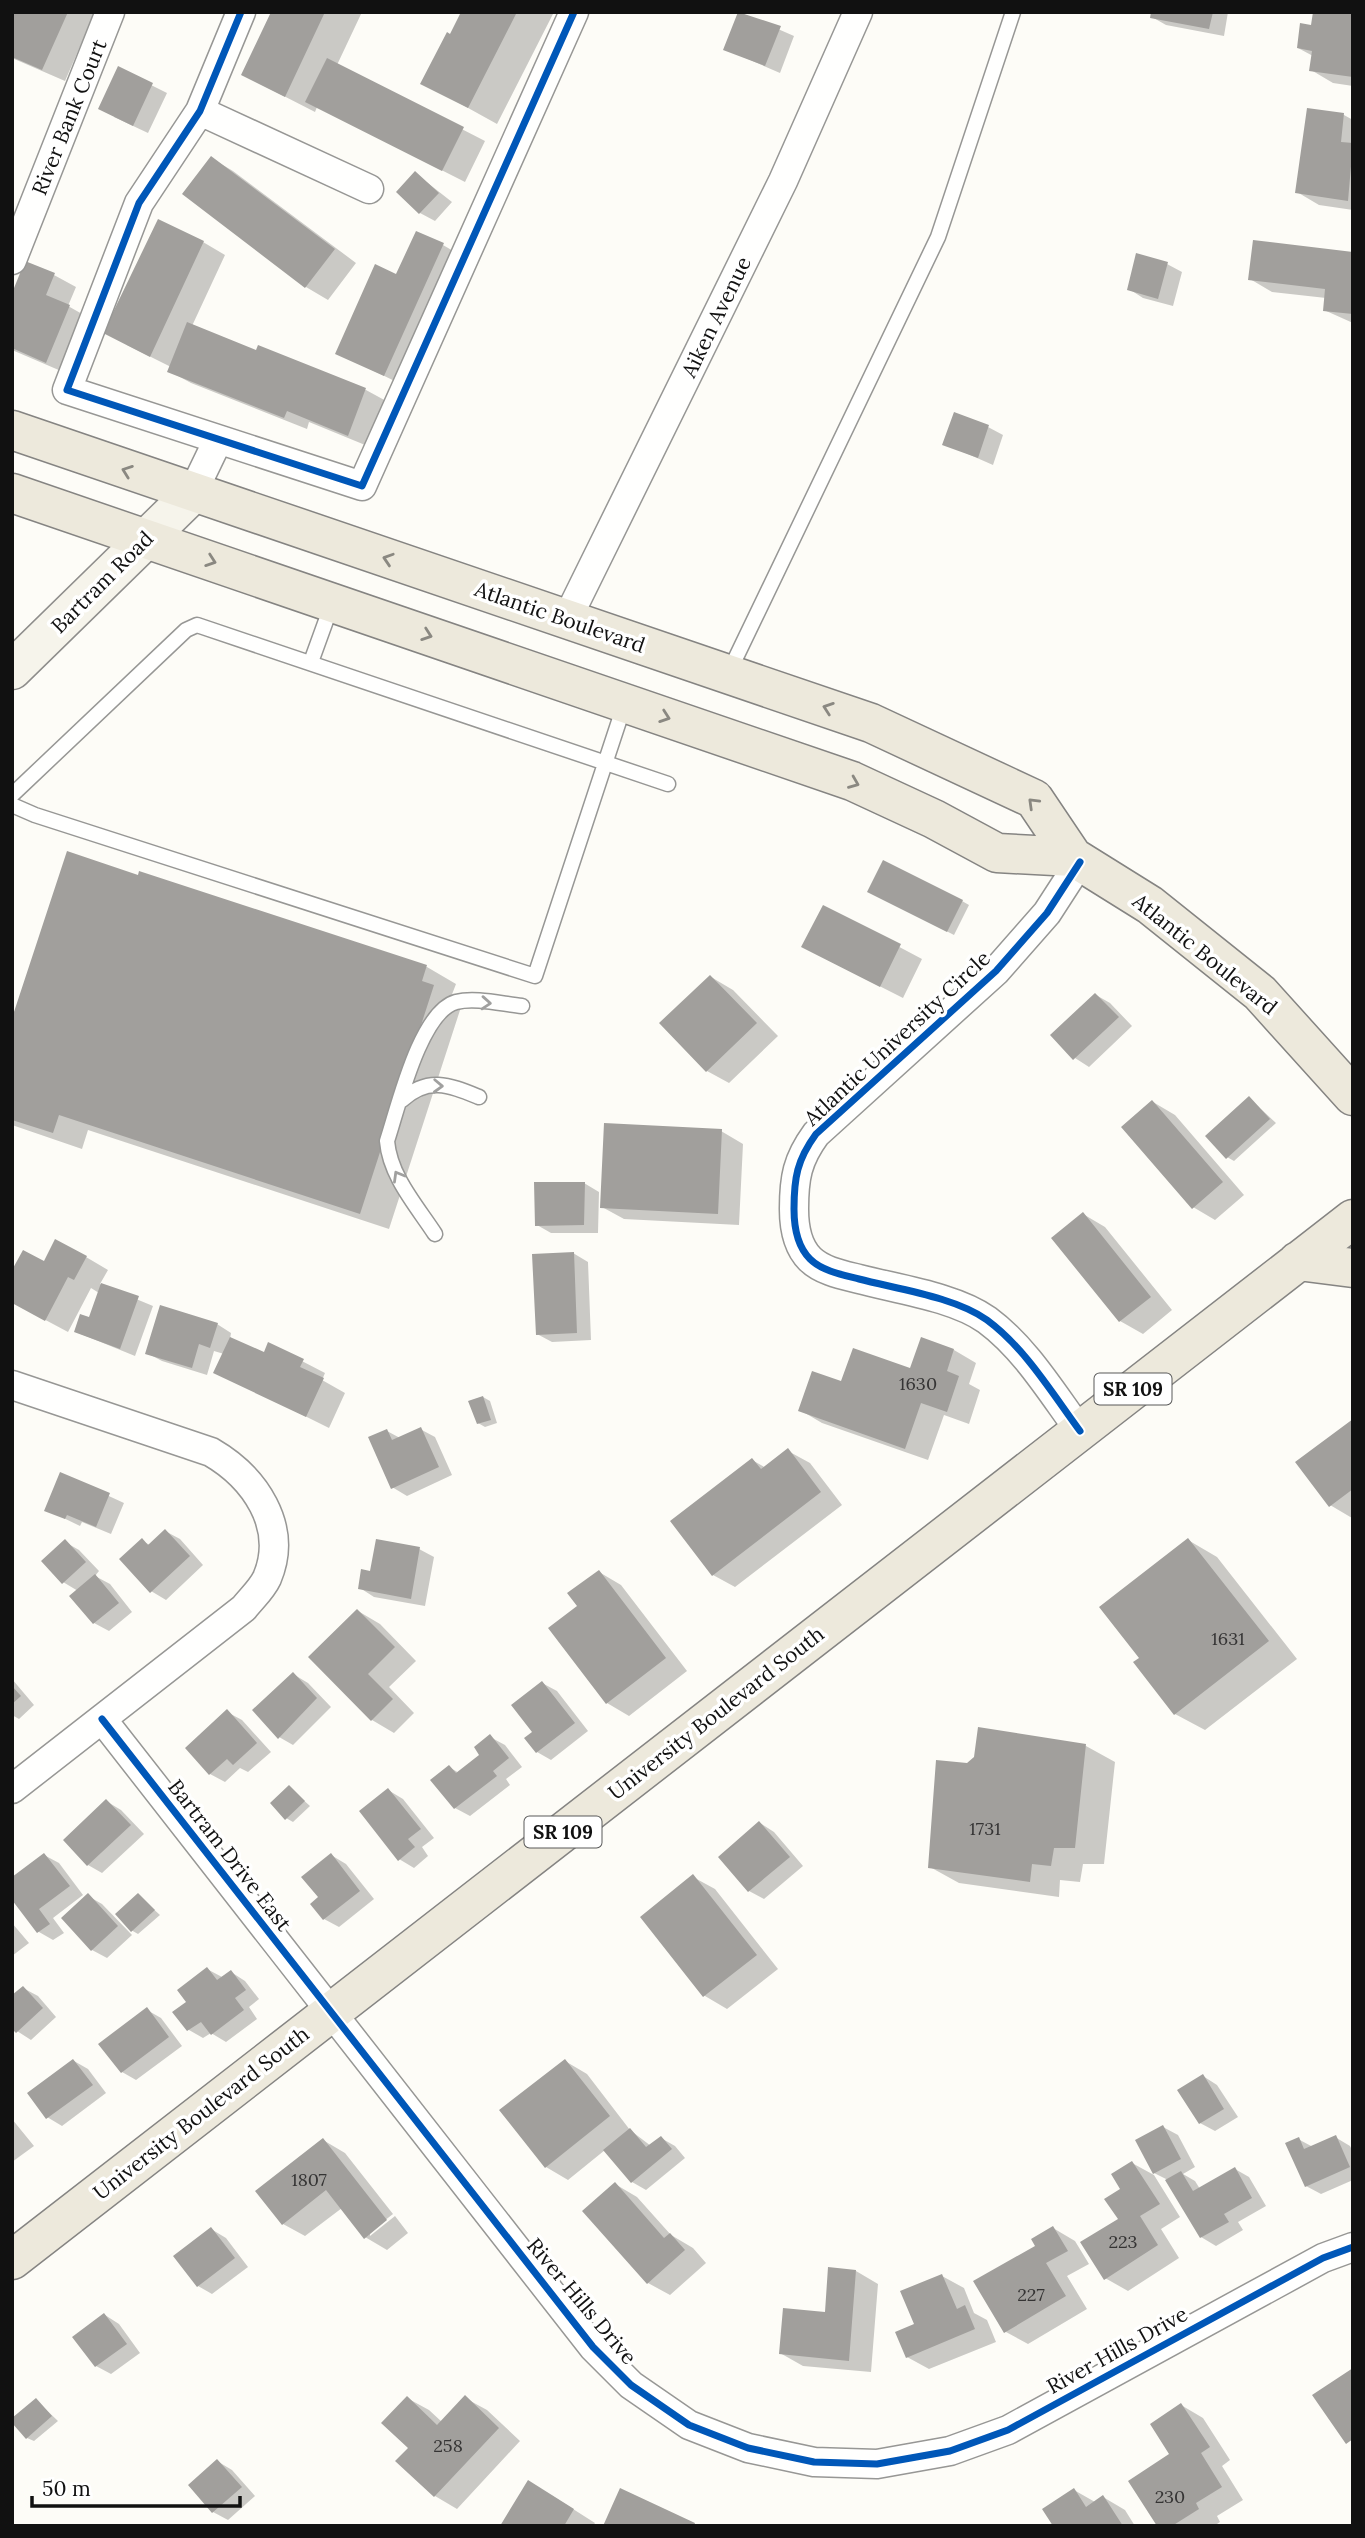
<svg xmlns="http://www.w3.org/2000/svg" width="1365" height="2538" font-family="Lora,serif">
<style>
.shadow{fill:#0003}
.building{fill:#a19f9c}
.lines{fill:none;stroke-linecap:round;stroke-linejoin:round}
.lane-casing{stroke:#979795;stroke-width:17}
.street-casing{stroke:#979795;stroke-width:31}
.secondary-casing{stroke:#8e8d8b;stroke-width:41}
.primary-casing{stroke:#858482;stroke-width:41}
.lane{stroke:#fffffe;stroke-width:14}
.street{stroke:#fffffe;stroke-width:28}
.secondary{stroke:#f6f4eb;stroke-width:38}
.primary{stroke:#ede9dc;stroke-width:38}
.cycleway-casing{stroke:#fff;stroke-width:11}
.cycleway{stroke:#0057b8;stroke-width:7}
.oneway{stroke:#8a8881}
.oneway2{stroke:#a0a09f}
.labels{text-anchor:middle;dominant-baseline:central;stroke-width:7;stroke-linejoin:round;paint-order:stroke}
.number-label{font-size:18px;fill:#353434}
.shield{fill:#fff;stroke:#585858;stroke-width:2}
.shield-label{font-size:19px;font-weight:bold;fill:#111}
.street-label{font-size:21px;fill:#111;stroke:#fff}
</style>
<rect width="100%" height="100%" fill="#fdfcf7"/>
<path class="shadow" d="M12 12H95L65 81 12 58Z
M273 12H362L337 65 485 141 465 182 317 107 315 112 243 75Z
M463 12H554L497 124 423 83Z
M739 12 794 36 780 73 725 49Z
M1153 12H1228L1224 36 1166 25 1152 17Z
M1353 12V86L1333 83 1311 70 1313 56 1298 48 1313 27Z
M119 69 167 93 148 133 114 117Z
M1308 110 1344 115 1353 120V210L1319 205 1297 192Z
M211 158 233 171 356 263 328 300 306 287 184 194Z
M415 173 452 202 435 221 420 213Z
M203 242 225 255 192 326 257 352 259 347 366 390 388 402 370 447 309 422 307 429 191 383 169 371 171 367 127 345Z
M443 245 465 258 407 387 337 353 397 276Z
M1353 253V323L1324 310 1326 298 1272 292 1250 279Z
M1167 264 1182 272 1173 306 1143 298 1129 289Z
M54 275 76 287 68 306 91 319 68 374 12 350V297Z
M988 427 1003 435 993 465 945 444Z
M140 873 427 967 456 984 451 997 462 1004 389 1229 88 1130 82 1149 12 1125V1023Z
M876 895 962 901 969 905 954 935Z
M824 907 922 959 903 998 826 959Z
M711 977 733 990 778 1036 729 1083 707 1071Z
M1096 995 1110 1003 1132 1026 1089 1067 1075 1058Z
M1249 1098 1276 1123 1234 1161 1227 1157Z
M1153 1102 1175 1115 1244 1195 1215 1220 1193 1207Z
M721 1131 743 1144 739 1225 624 1219 602 1207Z
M584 1183 599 1192 598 1233H551L537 1225Z
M1083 1214 1105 1227 1172 1310 1143 1334 1120 1321 1054 1238Z
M573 1253 588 1262 591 1340 552 1342 537 1334Z
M86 1257 108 1270 100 1284 153 1306 135 1356 76 1332 90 1319 99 1293 91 1288 68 1332 23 1308 45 1263Z
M217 1324 231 1333 230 1339 265 1355 269 1344 325 1373 322 1380 345 1393 329 1428 216 1372 224 1354 214 1351 207 1375 162 1361 147 1353Z
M922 1339 954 1350 976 1363 969 1384 980 1390 969 1424 944 1415 928 1460 822 1423 800 1410 842 1384 911 1371Z
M483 1397 490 1401 497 1423 485 1427 478 1423Z
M1353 1421V1518H1352L1330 1505Z
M420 1429 435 1437 452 1475 407 1496 392 1487 387 1431 400 1438Z
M788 1451 810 1463 842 1505 735 1587 713 1575 752 1460 766 1468Z
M61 1474 124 1503 111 1534 82 1522 80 1526 47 1510Z
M165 1531 180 1539 203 1565 166 1600 151 1591 142 1541 150 1545Z
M1188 1540 1217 1557 1297 1659 1205 1730 1175 1714Z
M65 1542 79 1550 99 1571 95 1576 110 1584 132 1612 109 1631 94 1623 78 1591 63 1582Z
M419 1549 434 1557 425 1606 374 1597 360 1588 372 1573Z
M599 1572 621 1585 687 1671 629 1716 607 1703 579 1606Z
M358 1611 380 1624 416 1661 389 1687 414 1713 394 1733 372 1720Z
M293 1674 308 1683 331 1707 293 1745 279 1737Z
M12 1679 34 1705 19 1719 12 1715Z
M542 1683 557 1691 588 1731 551 1760 537 1752 535 1732Z
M227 1712 242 1720 271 1752 248 1772 240 1768 225 1782 210 1774Z
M490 1737 505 1745 522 1767 506 1779 510 1785 470 1816 455 1808 449 1767 459 1773 482 1755Z
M1086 1746 1115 1762 1104 1864H1083L1080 1882 1060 1880 1059 1897 959 1883 930 1867 967 1765Z
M289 1787 310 1806 293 1822 286 1818Z
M388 1790 403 1799 434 1838 422 1847 428 1856 414 1868 399 1859Z
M106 1801 121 1810 144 1834 102 1873 88 1865Z
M760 1823 774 1832 803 1866 764 1899 749 1891Z
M44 1855 59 1863 83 1895 53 1918 64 1933 53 1940 39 1932 12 1897Z
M331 1855 346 1864 374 1899 339 1927 324 1919 320 1898Z
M693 1877 715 1889 778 1969 727 2009 705 1996 642 1917Z
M138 1895 160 1915 138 1934 131 1930Z
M88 1896 102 1904 132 1935 107 1958 92 1950Z
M12 1923 29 1943 12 1956Z
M207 1969 222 1977 231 1972 245 1981 259 1999 249 2007 257 2019 226 2042 211 2033 203 2038 189 2030 188 2002Z
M23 1988 38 1996 56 2017 31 2040 17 2031Z
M147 2010 161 2018 182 2046 136 2080 122 2072Z
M74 2061 88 2069 106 2093 62 2126 47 2117Z
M565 2061 587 2074 630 2130 651 2146 661 2138 675 2146 685 2158 646 2190 632 2182 605 2150 568 2180 546 2167Z
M1203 2076 1217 2085 1238 2117 1215 2131 1200 2123Z
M12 2119 34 2146 12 2162Z
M1163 2127 1178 2135 1195 2167 1183 2174 1195 2181 1200 2189 1235 2169 1249 2177 1266 2206 1238 2222 1243 2230 1216 2246 1201 2237 1168 2180 1154 2173Z
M1335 2137 1350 2146 1353 2152V2180L1321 2194 1306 2186 1298 2139 1313 2147Z
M323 2140 345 2153 393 2214 370 2232V2236L395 2216 408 2233 387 2250 365 2237 342 2208 305 2236 283 2224Z
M1132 2163 1154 2175 1180 2217 1161 2229 1179 2258 1128 2291 1105 2278 1120 2220 1123 2189Z
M615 2184 637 2197 671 2235 693 2248 706 2263 670 2295 648 2283Z
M1053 2228 1075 2241 1089 2264 1067 2276 1087 2309 1028 2344 1006 2332 1037 2247Z
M211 2229 226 2238 248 2267 212 2294 198 2286Z
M856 2271 878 2284 871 2372 803 2366 780 2353 826 2314Z
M942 2276 964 2288 974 2313 987 2320 996 2342 929 2369 907 2357 916 2325Z
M105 2315 119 2324 140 2353 111 2374 96 2366 75 2337Z
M407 2398 429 2410 442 2422 465 2398 487 2410 520 2441 457 2509 435 2496 410 2448Z
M36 2400 58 2421 34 2441 27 2438Z
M1181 2405 1203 2418 1230 2460 1222 2466 1243 2500 1217 2516 1220 2522 1214 2526H1159Z
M217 2461 232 2470 255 2496 228 2520 213 2512Z
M1074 2490 1095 2502 1103 2497 1125 2510 1135 2526H1055Z
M551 2495 595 2523 593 2526H502Z"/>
<path class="building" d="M12 12H68L42 70 12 57Z
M271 12H325L285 97 241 75Z
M461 12H517L468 108 420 84 447 32 450 34Z
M738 12 781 26 765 66 723 50Z
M1151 12H1213L1209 29 1150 18Z
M1313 12H1353V77L1309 71 1312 51 1297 48 1300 23 1311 25Z
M327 58 464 127 442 171 305 102Z
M118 66 153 83 133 126 98 109Z
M1307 108 1344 113 1341 142 1353 143 1348 201 1295 193Z
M211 156 335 249 305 288 182 194Z
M415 171 439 193 419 214 396 192Z
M158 219 204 241 150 357 103 333Z
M416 231 444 243 384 376 335 354 375 264 396 274Z
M1253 240 1353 252V314L1323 311 1325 289 1248 280Z
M1136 253 1168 262 1158 299 1127 290Z
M25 261 55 273 46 295 70 305 46 363 12 348V293Z
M187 322 256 350 258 345 366 388 348 436 287 411 284 418 167 372Z
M954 412 989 425 978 458 942 445Z
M67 851 138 875 139 871 427 965 422 981 434 985 360 1214 59 1115 53 1133 12 1120V1018Z
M883 860 963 900 947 932 867 892Z
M823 905 901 944 880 987 801 947Z
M710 975 757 1023 706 1072 659 1023Z
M1095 993 1119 1017 1073 1060 1050 1035Z
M1249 1096 1270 1119 1226 1159 1205 1136Z
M1152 1100 1223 1182 1192 1209 1121 1127Z
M604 1123 722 1129 718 1214 600 1208Z
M534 1182H585L584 1225 535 1226Z
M1083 1212 1151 1297 1119 1322 1051 1238Z
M55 1239 87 1256 74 1280 68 1277 45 1321 12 1303V1270L23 1250 44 1261Z
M574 1252 577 1333 536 1335 532 1254Z
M101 1283 139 1296 120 1349 74 1332 80 1314 89 1317Z
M160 1305 218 1323 210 1348 199 1344 192 1368 145 1354Z
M230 1337 264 1352 268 1342 304 1359 300 1367 324 1378 306 1417 213 1373Z
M921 1337 954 1349 947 1371 959 1376 947 1412 921 1403 905 1449 798 1411 812 1371 841 1381 853 1348 910 1368Z
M483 1396 491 1420 477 1424 468 1401Z
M1353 1419V1489L1329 1507 1295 1462Z
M421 1427 439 1467 391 1489 368 1437 387 1429 392 1440Z
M788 1448 821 1492 712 1576 670 1521 752 1458 761 1469Z
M60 1472 110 1493 96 1527 67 1515 65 1519 44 1511Z
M165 1529 190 1556 150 1593 119 1559 142 1538 148 1545Z
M1188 1538 1269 1641 1174 1715 1133 1662 1139 1658 1099 1607Z
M65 1539 86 1562 62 1584 41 1561Z
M376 1539 420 1547 411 1599 358 1589 361 1569 370 1571Z
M599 1570 666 1658 606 1704 548 1628 577 1606 567 1593Z
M95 1574 119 1603 93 1624 69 1596Z
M357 1609 395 1647 368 1674 393 1699 371 1721 308 1657Z
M293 1672 317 1698 278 1739 252 1710Z
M542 1681 575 1723 536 1753 524 1738 532 1732 511 1705Z
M12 1686 21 1696 12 1704Z
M227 1709 257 1743 233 1765 227 1759 209 1775 185 1748Z
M978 1727 1086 1744 1075 1848H1054L1051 1866 1032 1864 1030 1882 928 1868 936 1760 967 1763 974 1757Z
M490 1734 509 1758 493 1771 497 1776 454 1809 430 1780 449 1765 456 1773 479 1755 474 1747Z
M289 1785 305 1801 285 1820 270 1803Z
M388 1788 421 1829 408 1839 415 1847 398 1861 359 1811Z
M106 1799 131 1825 87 1866 63 1840Z
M759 1821 790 1857 748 1892 718 1857Z
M44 1853 70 1886 39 1909 50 1924 37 1933 12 1900V1877Z
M331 1853 360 1891 323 1920 310 1904 318 1897 301 1877Z
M693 1874 757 1955 703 1997 640 1917Z
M88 1893 118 1926 91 1951 61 1918Z
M138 1893 155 1910 131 1932 115 1914Z
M207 1967 217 1980 231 1970 246 1990 235 1998 244 2010 211 2035 201 2022 187 2031 172 2012 186 2002 177 1990Z
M23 1986 43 2008 16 2033 12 2029V1995Z
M147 2007 169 2037 121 2073 98 2044Z
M73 2059 93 2085 46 2119 27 2093Z
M565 2059 610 2116 545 2168 499 2110Z
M1203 2074 1224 2109 1199 2124 1177 2090Z
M1163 2125 1181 2159 1153 2174 1135 2140Z
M630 2128 646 2147 661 2136 672 2149 631 2183 603 2150Z
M1336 2135 1350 2167 1305 2187 1285 2143 1299 2137 1304 2149Z
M323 2138 387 2220 364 2239 326 2190 282 2225 255 2191Z
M1132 2161 1160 2204 1140 2216 1158 2245 1104 2280 1080 2242 1118 2219 1104 2199 1120 2189 1111 2174Z
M1235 2167 1252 2198 1224 2214 1229 2222 1200 2238 1165 2180 1181 2171 1193 2191Z
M615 2182 664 2238 670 2233 685 2250 647 2284 582 2211Z
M1053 2226 1068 2251 1046 2263 1066 2296 1004 2333 973 2281 1035 2246 1031 2239Z
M211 2227 235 2258 197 2287 173 2256Z
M828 2267 856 2270 849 2361 779 2354 783 2308 825 2312Z
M942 2274 957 2309 965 2305 975 2329 906 2358 895 2332 914 2324 900 2291Z
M104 2313 127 2344 95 2367 72 2337Z
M1353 2368V2439L1346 2444 1312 2395Z
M465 2395 499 2428 434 2497 395 2461 408 2448 381 2423 407 2396 437 2425Z
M36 2398 52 2416 26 2439 12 2423V2418Z
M1181 2403 1210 2447 1201 2453 1222 2487 1196 2503 1199 2509 1172 2526H1157L1128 2481 1169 2454 1150 2424Z
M217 2459 242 2487 212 2513 188 2485Z
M528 2480 574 2509 564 2526H500Z
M620 2488 695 2523 694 2526H603Z
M1074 2488 1086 2507 1103 2495 1123 2526H1053L1042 2509Z"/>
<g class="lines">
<defs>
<path id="lane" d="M311 662 332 604
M729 672 938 237 1013 12
M12 795 186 630 197 625 668 784
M12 805 35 815 535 976 624 706
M402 1100C428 1076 449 1085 479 1097
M435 1234C416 1205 390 1176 387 1141 398 1108 420 1012 456 1002 475 997 502 1004 522 1006"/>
<path id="street" d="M241 12 200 111 139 203 67 390 362 486 574 12
M200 111 369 189
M12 260 110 12
M192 494 218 440
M567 619 783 181 858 12
M12 1385 211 1452C254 1477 289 1526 267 1578 262 1589 251 1599 244 1608L12 1789
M1080 1431C1052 1393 1025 1348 987 1320 955 1297 897 1289 859 1279 843 1275 822 1271 810 1259 797 1246 794 1226 794 1209 794 1178 797 1160 816 1134L996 971 1047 913 1080 862
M102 1719 593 2347 631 2385 689 2425 748 2448 814 2462 877 2464 950 2451 1008 2430 1323 2258 1353 2247"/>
<path id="secondary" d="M12 670 192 494"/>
<path id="primary" d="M12 430 871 723 1034 799 1073 857 1150 905 1260 993 1353 1096
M12 493 852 781 934 819 997 853 1073 857
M1298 1261 1353 1268
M12 2260 1353 1219"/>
</defs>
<use href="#lane" class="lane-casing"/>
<use href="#street" class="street-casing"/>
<use href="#secondary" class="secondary-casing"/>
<use href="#primary" class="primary-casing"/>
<use href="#lane" class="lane"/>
<use href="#street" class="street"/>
<use href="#secondary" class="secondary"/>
<use href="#primary" class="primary"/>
<defs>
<path id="cycleway" d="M241 12 200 111 139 203 67 390 362 486 574 12
M1080 1431C1052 1393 1025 1348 987 1320 955 1297 897 1289 859 1279 843 1275 822 1271 810 1259 797 1246 794 1226 794 1209 794 1178 797 1160 816 1134L996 971 1047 913 1080 862
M102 1719 593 2347 631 2385 689 2425 748 2448 814 2462 877 2464 950 2451 1008 2430 1323 2258 1353 2247"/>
</defs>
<use href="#cycleway" class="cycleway-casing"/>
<use href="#cycleway" class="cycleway"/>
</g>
<defs><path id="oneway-chevron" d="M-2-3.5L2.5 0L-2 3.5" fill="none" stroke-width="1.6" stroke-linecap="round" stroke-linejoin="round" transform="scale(1.75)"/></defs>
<g class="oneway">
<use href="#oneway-chevron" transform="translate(127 471) rotate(-160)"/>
<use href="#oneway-chevron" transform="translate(388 559) rotate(-162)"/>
<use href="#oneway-chevron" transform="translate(211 561) rotate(19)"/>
<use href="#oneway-chevron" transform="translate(427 635) rotate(19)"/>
<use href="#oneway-chevron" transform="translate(828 708) rotate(-161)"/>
<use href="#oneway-chevron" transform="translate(665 717) rotate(19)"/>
<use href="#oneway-chevron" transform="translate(854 783) rotate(22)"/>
<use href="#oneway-chevron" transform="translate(1033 803) rotate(-136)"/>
</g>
<g class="oneway2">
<use href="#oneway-chevron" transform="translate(486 1003) rotate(4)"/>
<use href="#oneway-chevron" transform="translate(438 1086) rotate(2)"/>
<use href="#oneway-chevron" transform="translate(398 1176) rotate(-120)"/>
</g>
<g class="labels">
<g class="number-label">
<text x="918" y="1383">1630</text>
<text x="1228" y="1638">1631</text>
<text x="985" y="1828">1731</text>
<text x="309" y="2179">1807</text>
<text x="1123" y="2241">223</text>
<text x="1031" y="2294">227</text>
<text x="448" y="2445">258</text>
<text x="1170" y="2496">230</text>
</g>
<g class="shield">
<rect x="1094.5" y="1373.5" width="77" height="31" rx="5"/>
<rect x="524.5" y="1816.5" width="77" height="31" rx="5"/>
</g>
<g class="shield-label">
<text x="1133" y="1389">SR 109</text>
<text x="563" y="1832">SR 109</text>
</g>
<g class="street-label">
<text transform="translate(69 117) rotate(-68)">River Bank Court</text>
<text transform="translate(716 317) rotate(-64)">Aiken Avenue</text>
<text transform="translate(102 582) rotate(-45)">Bartram Road</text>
<text transform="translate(560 617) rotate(19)">Atlantic Boulevard</text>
<text transform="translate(1205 954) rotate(39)">Atlantic Boulevard</text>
<text transform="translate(897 1038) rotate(-43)">Atlantic University Circle</text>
<text transform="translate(716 1713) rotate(-38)">University Boulevard South</text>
<text transform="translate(230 1855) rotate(52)">Bartram Drive East</text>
<text transform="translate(201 2113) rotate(-38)">University Boulevard South</text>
<text transform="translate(582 2301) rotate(50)">River Hills Drive</text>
<text transform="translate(1117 2350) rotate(-29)">River Hills Drive</text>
</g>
</g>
<rect width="1365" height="2538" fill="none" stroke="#111111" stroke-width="28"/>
<path d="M32 2496v10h208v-10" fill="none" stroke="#111111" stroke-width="3.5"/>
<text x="42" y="2496" font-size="21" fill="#111111" stroke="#ffffff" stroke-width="5" paint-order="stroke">50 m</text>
</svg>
